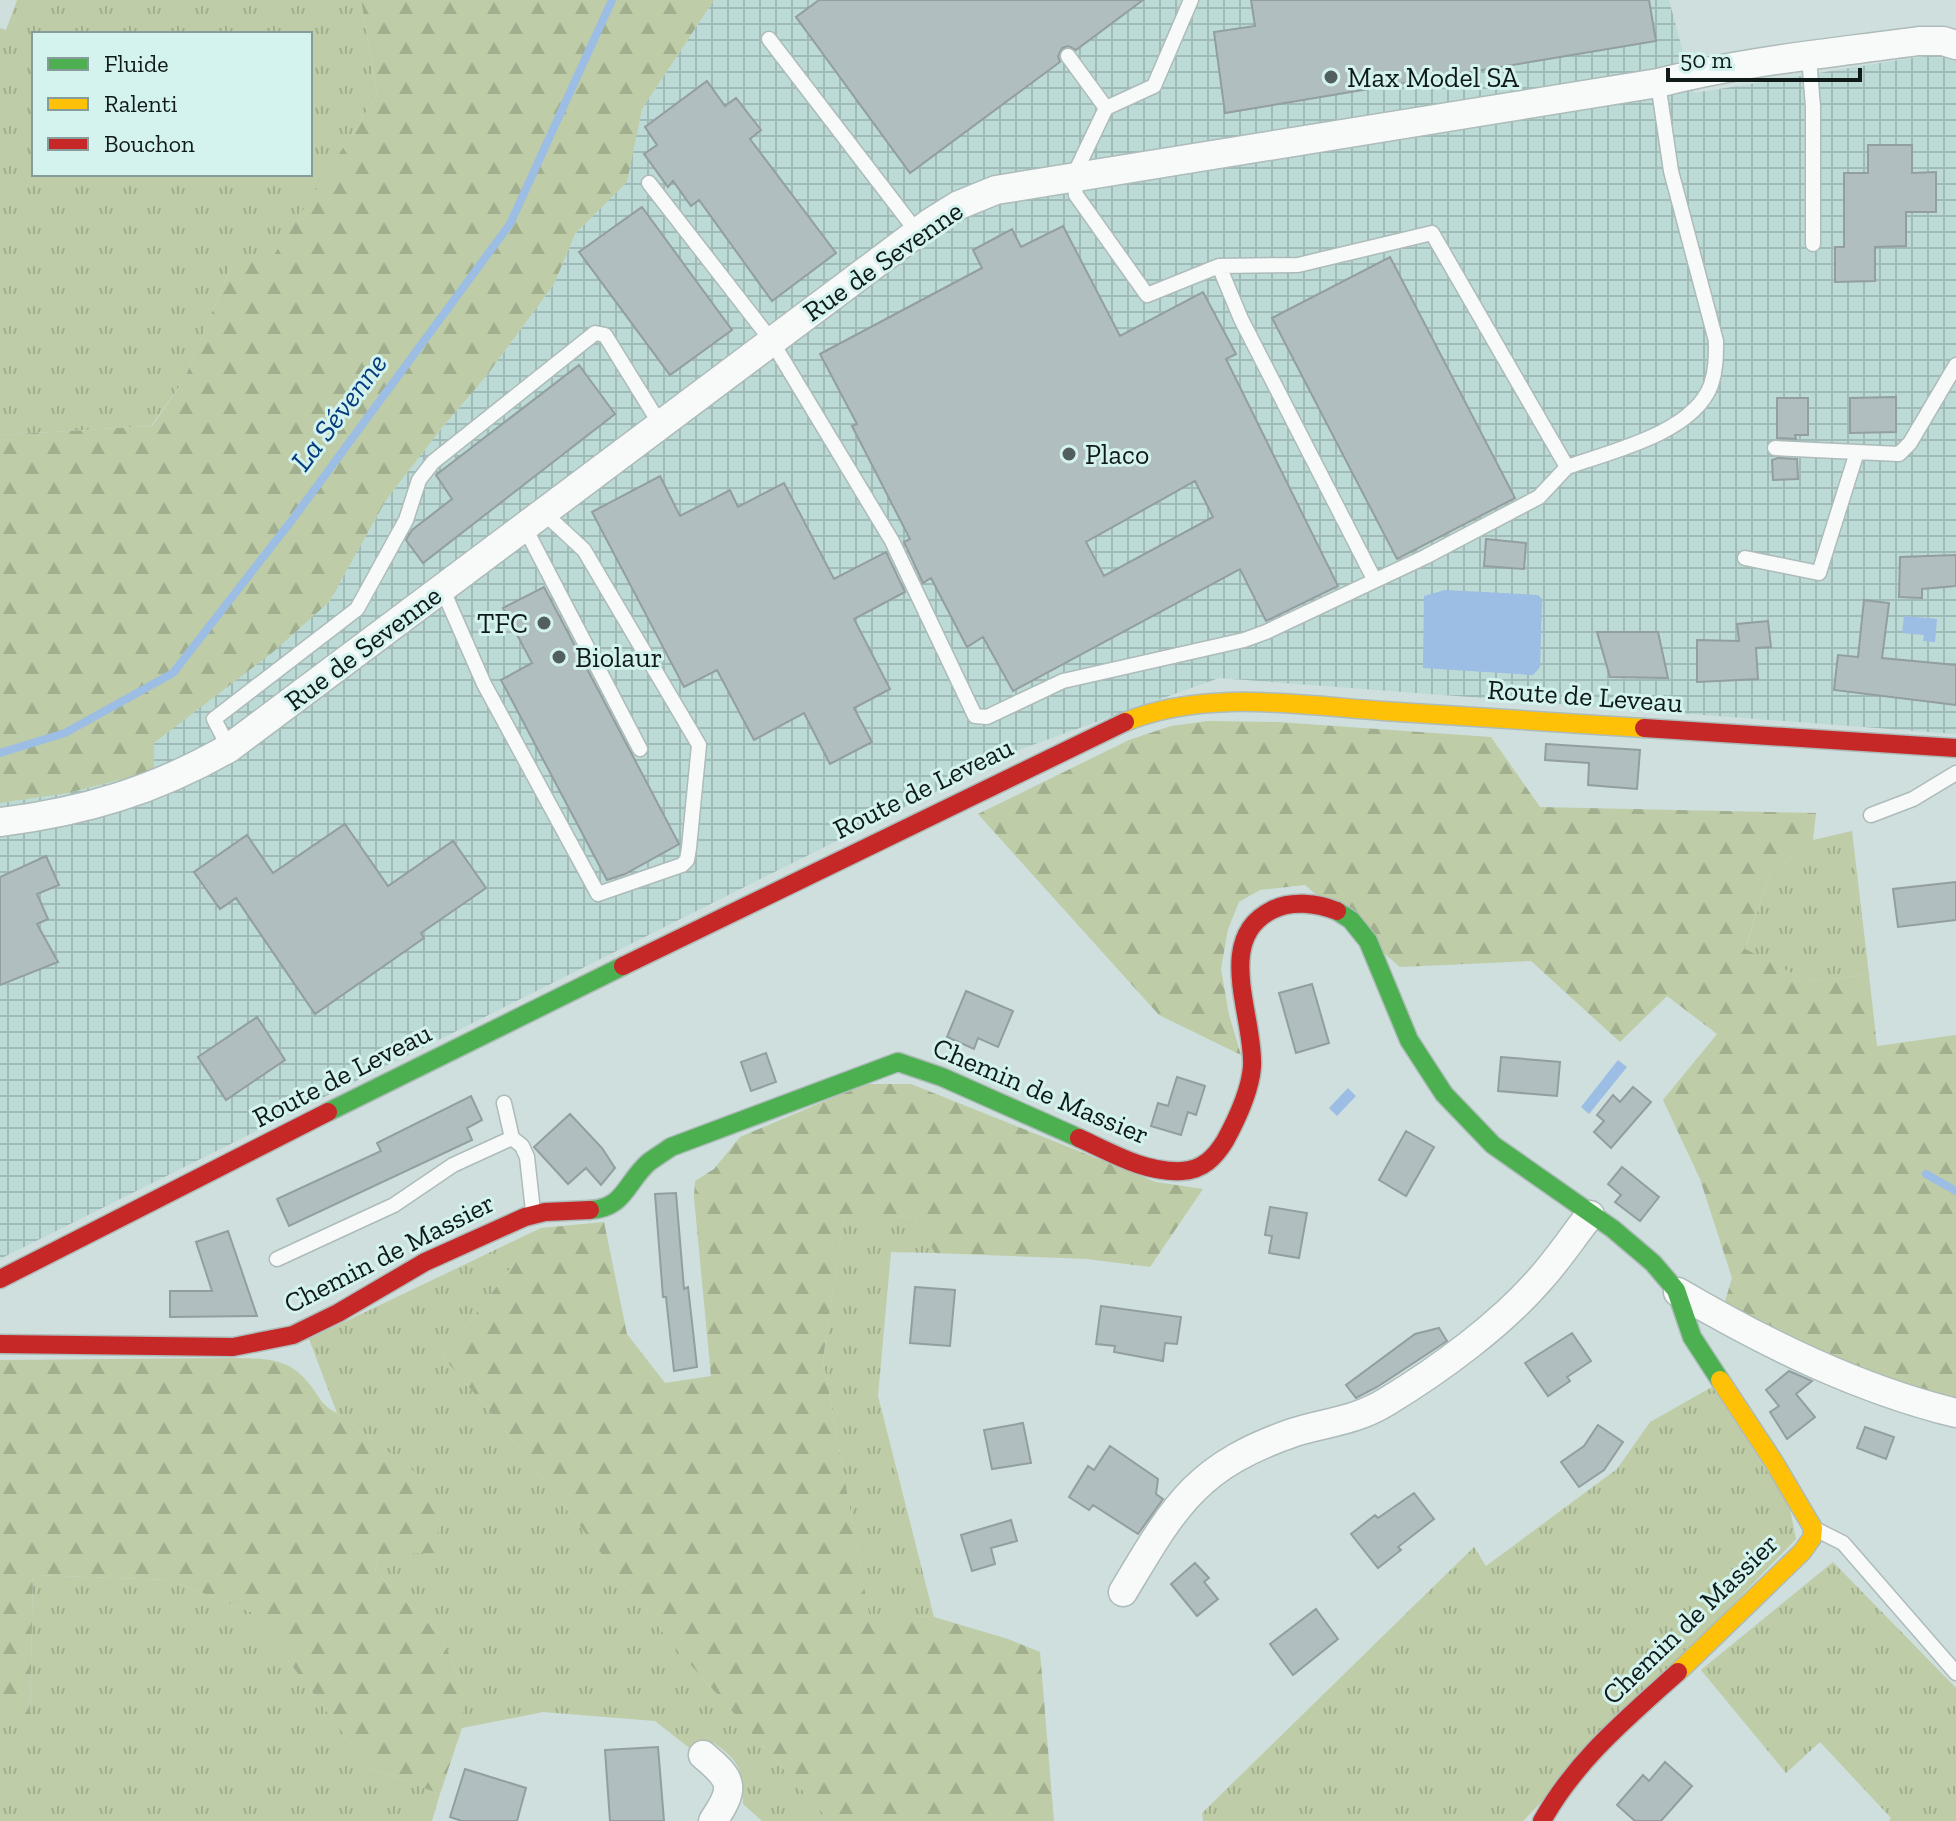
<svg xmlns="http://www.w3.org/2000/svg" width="1956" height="1821" font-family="'Zilla Slab',serif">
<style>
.industrial{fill:url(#industrial-grid)}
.grass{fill:url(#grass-tufts);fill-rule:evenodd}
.forest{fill:url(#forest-firs)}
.water{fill:#9cbde4}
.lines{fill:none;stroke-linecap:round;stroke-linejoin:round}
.stream{stroke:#9cbde4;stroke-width:8}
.building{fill:#b1bebf;stroke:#929e9f;stroke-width:2;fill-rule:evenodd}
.lane-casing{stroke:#adbbb9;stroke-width:17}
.street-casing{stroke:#adbbb9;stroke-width:31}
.fast-casing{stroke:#adbbb9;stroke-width:21}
.slow-casing{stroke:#adbbb9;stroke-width:21}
.jam-casing{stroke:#adbbb9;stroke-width:21}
.lane{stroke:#f8fafa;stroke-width:14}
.street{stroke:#f8fafa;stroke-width:28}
.fast{stroke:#4caf50;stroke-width:18}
.slow{stroke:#ffc107;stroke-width:18}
.jam{stroke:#c62828;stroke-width:18}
.poi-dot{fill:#525f5e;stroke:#d4f3ef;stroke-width:3}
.labels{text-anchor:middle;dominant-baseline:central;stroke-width:6;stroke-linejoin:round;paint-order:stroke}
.poi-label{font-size:28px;fill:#0f1a19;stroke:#d4f3ef;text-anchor:start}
.street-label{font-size:28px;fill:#0f1a19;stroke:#d4f3ef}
.water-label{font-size:30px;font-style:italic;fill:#063c7d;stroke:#d4f3ef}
</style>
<defs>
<pattern id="industrial-grid" width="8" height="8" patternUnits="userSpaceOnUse" patternTransform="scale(2)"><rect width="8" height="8" fill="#bcdad6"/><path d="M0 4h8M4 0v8" fill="none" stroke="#a0bab7"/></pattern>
<pattern id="grass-tufts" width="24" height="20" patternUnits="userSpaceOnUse" patternTransform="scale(2)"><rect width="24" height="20" fill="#becca7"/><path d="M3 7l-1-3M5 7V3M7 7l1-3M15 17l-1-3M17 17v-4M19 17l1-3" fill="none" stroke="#a2af8f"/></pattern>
<pattern id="forest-firs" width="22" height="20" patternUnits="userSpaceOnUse" patternTransform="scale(2)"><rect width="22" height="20" fill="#becca7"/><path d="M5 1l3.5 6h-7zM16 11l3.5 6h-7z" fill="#a2af8f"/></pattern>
</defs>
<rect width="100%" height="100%" fill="#cedfdd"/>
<path class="industrial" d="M714 0H1669L1694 93 1956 51V734L1219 678 1021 749 0 1259V803L68 793 154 771V743L329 602 386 500 441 429 487 375 554 284 575 234 626 182 642 109Z"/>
<path class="grass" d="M17 0H361L377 95 270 262H233L184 380 151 426 0 435V28L6 30ZM34 34H310V174H34Z
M1852 831 1869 975 1807 981 1745 950 1769 874 1813 840Z
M844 1214 914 1217 935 1253 891 1252 878 1396 934 1617 869 1615 823 1359Z
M541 1228 443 1357 491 1413 673 1645 830 1821H762L743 1804C743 1772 741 1762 714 1743L692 1750 655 1721 543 1712 462 1728V1685L442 1637 375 1571 380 1554 433 1486 337 1413 309 1339Z
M1712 1387 1789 1504 1796 1539 1523 1821H1203L1202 1813 1474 1547 1486 1566 1617 1469 1650 1422Z
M1833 1562 1956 1688V1821H1889L1891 1818 1820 1742 1786 1773 1701 1670Z
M33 1575 170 1580 251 1612 370 1768 440 1794 432 1821H0V1717L30 1715Z"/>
<path class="forest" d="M361 0H714L642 109 627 182 575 234 554 284 487 375 441 429 386 500 329 602 273 652 154 743V771L68 793 0 803V435L152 426 184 380 233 262 270 261 377 95Z
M1208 721 1278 722 1491 737 1540 807 1816 813 1813 840 1769 874 1745 949 1807 981 1869 975 1877 1046 1956 1035V1399L1875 1376 1723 1308 1732 1278 1700 1179 1663 1100 1717 1034 1667 996 1620 1042 1531 961 1400 967 1305 885 1260 890 1239 902 1228 929 1221 969 1229 1015 1241 1055 1159 1015 978 814 1129 740 1171 726Z
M865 1084H911L1156 1182 1203 1189 1150 1267 1087 1259 935 1253 914 1217 844 1215 823 1359 869 1614 934 1617 1008 1639 1040 1652 1054 1821H830L673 1645 491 1413 443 1357 541 1228 604 1222 627 1334 665 1383 711 1376 694 1198 695 1181 714 1169 740 1137Z
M235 1358C268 1359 289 1357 311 1386 320 1398 322 1406 337 1413L433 1486 438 1533 437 1553 380 1554 375 1571 442 1637 462 1685V1728L440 1794 370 1768 251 1612 170 1580 33 1575 30 1716 0 1717V1360Z"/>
<path class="water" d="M1445 590 1538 595 1542 599 1540 667 1533 675 1423 668 1424 596Z
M1904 616 1937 619 1935 642 1923 641 1924 635 1902 633Z
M1618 1060 1627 1067 1589 1114 1581 1107Z
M1348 1088 1356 1096 1337 1116 1329 1108Z"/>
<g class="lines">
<path class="stream" d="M0 753 65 733 173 673 292 520 510 224 612 0
M1926 1174 1956 1191"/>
</g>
<path class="building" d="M819 0H1143L1076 50 1068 46 1062 48 1058 56 1060 62 910 173 796 17Z
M1251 0H1649L1656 41 1225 113 1214 32 1255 26Z
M707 81 725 106 736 98 761 130 750 139 836 253 772 301 699 200 691 206 673 181 668 187 644 154 657 145 645 127Z
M1868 145H1912V173L1936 172V212H1906V246L1875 247V281L1835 282V247H1844V173H1868Z
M642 207 732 330 670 375 579 252Z
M1063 226 1120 336 1203 292 1236 354 1226 359 1338 586 1266 621 1240 569 1013 691 983 637 967 647 931 578 923 583 904 542 910 539 852 426 857 424 820 354 982 268 973 250 1012 229 1021 247ZM1195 481 1213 517 1104 576 1086 542Z
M1390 257 1515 498 1397 559 1272 318Z
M579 365 615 414 423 563 406 540 412 530 452 499 436 475Z
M1896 397V432L1850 433V398Z
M1777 398H1808V435H1795L1796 439 1777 438Z
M1778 458 1797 459 1798 479 1773 480 1772 460Z
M660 476 680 516 730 490 738 507 784 483 834 579 886 552 905 592 854 619 890 689 854 708 872 742 830 764 804 713 754 740 717 670 684 687 592 512Z
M1486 539 1526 543 1524 569 1484 566Z
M1956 555V586L1922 589V598L1899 597 1900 557Z
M544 587 679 844 625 874 607 880 501 680 532 663 503 608Z
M1864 600 1889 603 1882 658 1956 665V705L1834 690 1838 655 1858 657Z
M1768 621 1771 647 1756 648 1758 679 1697 682V640L1739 641 1737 624Z
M1597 632H1658L1668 678 1610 677Z
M1546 744 1640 750 1637 789 1588 785 1589 763 1545 760Z
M345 824 388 886 453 841 486 888 421 933 424 938 315 1014 236 898 220 909 194 872 247 835 273 873Z
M46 856 59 885 37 894 48 919 37 924 58 962 0 985V877Z
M1956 882V920L1898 927 1893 889Z
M1312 984 1329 1043 1296 1053 1279 993Z
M966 991 1013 1011 998 1047 978 1038 974 1049 947 1037Z
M257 1017 285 1060 226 1100 198 1057Z
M766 1053 776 1082 751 1091 741 1062Z
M1501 1057 1560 1062 1557 1096 1498 1091Z
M1177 1077 1205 1086 1196 1115 1188 1112 1181 1135 1151 1126 1158 1103 1168 1106Z
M1633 1087 1651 1102 1611 1148 1594 1132 1604 1121 1597 1115 1613 1095 1620 1102Z
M471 1096 482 1120 467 1128 472 1140 289 1226 277 1199 381 1151 377 1143Z
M570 1114 602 1148 615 1168 601 1185 586 1168 568 1184 534 1147Z
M1406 1131 1434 1147 1406 1196 1379 1180Z
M1622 1167 1659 1197 1640 1221 1615 1202 1621 1195 1608 1184Z
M676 1193 684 1289 688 1287 697 1367 674 1371 666 1297H663L655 1194Z
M1270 1207 1307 1213 1299 1258 1269 1253 1272 1236 1265 1235Z
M228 1231 257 1316 170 1317V1291H212L196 1242Z
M915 1287 955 1290 950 1346 910 1343Z
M1101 1306 1181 1317 1177 1344 1165 1343 1163 1361 1114 1352 1115 1346 1096 1344Z
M1439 1328 1447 1341 1377 1387 1356 1398 1346 1385 1415 1334Z
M1572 1333 1591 1361 1567 1377 1570 1381 1548 1396 1525 1363Z
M1789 1371 1812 1381 1796 1394 1815 1417 1787 1439 1770 1412 1779 1406 1766 1390Z
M1023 1423 1031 1463 992 1469 984 1430Z
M1598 1425 1623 1442 1604 1470 1579 1487 1561 1462 1584 1446Z
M1865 1427 1894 1437 1886 1459 1857 1448Z
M1110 1446 1158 1479 1156 1494 1163 1499 1138 1534 1093 1505 1089 1510 1069 1497 1088 1466 1094 1470Z
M1414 1493 1434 1519 1398 1547 1401 1550 1378 1568 1351 1534 1375 1515 1378 1518Z
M1011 1520 1017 1541 991 1548 995 1564 972 1571 961 1535Z
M1195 1563 1209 1578 1204 1582 1218 1599 1197 1616 1171 1584Z
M1316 1609 1338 1639 1293 1675 1270 1644Z
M658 1747 664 1821H610L605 1750Z
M1665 1762 1692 1786 1661 1821H1635L1617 1805 1643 1775 1649 1781Z
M465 1769 526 1788 517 1821H462L450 1817Z"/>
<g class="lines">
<defs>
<path id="lane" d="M769 39 917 232
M1068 56 1106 108 1073 177 1076 195 1147 295 1219 266 1298 265 1432 233 1567 467C1612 451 1693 433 1711 385 1716 370 1716 356 1716 341L1671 171 1658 83
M1809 57 1813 107V244
M1106 108 1154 86 1191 0
M649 183 771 340 892 541 975 716 987 717 1063 681 1244 640 1266 632 1425 557 1539 497 1567 467
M1219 266 1241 319 1374 579
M1775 448 1899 454 1910 443 1956 365
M524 526 640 749
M1745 558 1819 573 1857 452
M442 588 484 684 598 894 682 865 687 860 689 848 699 745 584 550 543 512
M229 748 214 719 357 609 406 520 419 480 433 462 595 333 605 335 660 424
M1871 815 1913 799 1956 773
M504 1103 512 1138 522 1146 527 1157 533 1211
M277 1259 394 1205 453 1165 512 1138
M1817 1530 1843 1543 1956 1673"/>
<path id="street" d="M0 822C83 812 156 790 229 748L930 223 959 205 996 190 1658 83C1743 61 1832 53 1919 41H1943L1956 45
M1678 1292C1765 1343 1858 1389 1956 1413
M1123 1592C1174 1507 1195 1466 1295 1432 1327 1422 1355 1421 1386 1402 1439 1370 1502 1324 1542 1277 1559 1258 1574 1235 1590 1215
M703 1755C733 1780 736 1787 713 1821"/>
<path id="fast" d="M1337 911 1351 920 1368 941 1409 1040 1444 1094 1493 1145 1613 1229 1653 1263 1676 1290 1692 1337 1720 1380
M328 1112 623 966
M590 1210C625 1208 626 1182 649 1162 656 1157 664 1152 671 1147L898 1062 942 1077 1079 1138"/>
<path id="slow" d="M1125 722C1205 689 1299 705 1383 711 1470 716 1557 722 1644 728
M1678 1672 1802 1552 1812 1538 1813 1528 1774 1462 1720 1380"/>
<path id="jam" d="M1644 728 1956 748
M623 966 1125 722
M1079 1138C1112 1153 1145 1173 1182 1171 1203 1170 1215 1157 1225 1141 1237 1119 1250 1092 1252 1067 1255 1018 1213 939 1272 910 1291 900 1317 903 1337 911
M0 1279 328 1112
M0 1344 233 1347 293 1335 338 1313 425 1262 525 1217 545 1212 590 1210
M1542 1821C1576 1760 1627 1718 1678 1672"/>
</defs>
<use href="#lane" class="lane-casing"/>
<use href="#street" class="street-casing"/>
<use href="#fast" class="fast-casing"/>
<use href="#slow" class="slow-casing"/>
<use href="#jam" class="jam-casing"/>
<use href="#lane" class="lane"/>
<use href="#street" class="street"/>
<use href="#fast" class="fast"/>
<use href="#slow" class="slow"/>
<use href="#jam" class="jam"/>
</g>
<g class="poi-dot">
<circle cx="1331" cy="77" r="8"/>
<circle cx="1069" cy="454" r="8"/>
<circle cx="544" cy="623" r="8"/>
<circle cx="559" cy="657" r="8"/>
</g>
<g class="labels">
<g class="poi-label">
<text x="1347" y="77">Max Model SA</text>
<text x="1085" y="454">Placo</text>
<text x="528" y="623" text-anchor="end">TFC</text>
<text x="575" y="657">Biolaur</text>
</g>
<g class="street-label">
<text transform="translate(883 261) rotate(-35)">Rue de Sevenne</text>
<text transform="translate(363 648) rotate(-37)">Rue de Sevenne</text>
<text transform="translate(1585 696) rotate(4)">Route de Leveau</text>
<text transform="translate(923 788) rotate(-26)">Route de Leveau</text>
<text transform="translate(342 1075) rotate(-27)">Route de Leveau</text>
<text transform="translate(1041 1091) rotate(23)">Chemin de Massier</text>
<text transform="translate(389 1253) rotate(-27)">Chemin de Massier</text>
<text transform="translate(1690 1619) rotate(-44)">Chemin de Massier</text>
</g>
<g class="water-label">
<text transform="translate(339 412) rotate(-53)">La Sévenne</text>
</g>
</g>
<rect x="32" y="32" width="280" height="144" fill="#d4f3ef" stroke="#859c99" stroke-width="2"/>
<rect x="48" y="58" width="40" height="12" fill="#4caf50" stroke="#859c99" stroke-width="2"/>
<text x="104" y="72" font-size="24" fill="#0f1a19">Fluide</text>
<rect x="48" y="98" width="40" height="12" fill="#ffc107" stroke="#859c99" stroke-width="2"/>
<text x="104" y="112" font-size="24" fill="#0f1a19">Ralenti</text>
<rect x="48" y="138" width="40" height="12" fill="#c62828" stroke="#859c99" stroke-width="2"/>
<text x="104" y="152" font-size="24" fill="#0f1a19">Bouchon</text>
<path d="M1668 68v12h192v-12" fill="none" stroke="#0f1a19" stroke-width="4"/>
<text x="1680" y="68" font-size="24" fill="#0f1a19" stroke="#d4f3ef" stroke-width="6" paint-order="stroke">50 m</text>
</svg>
